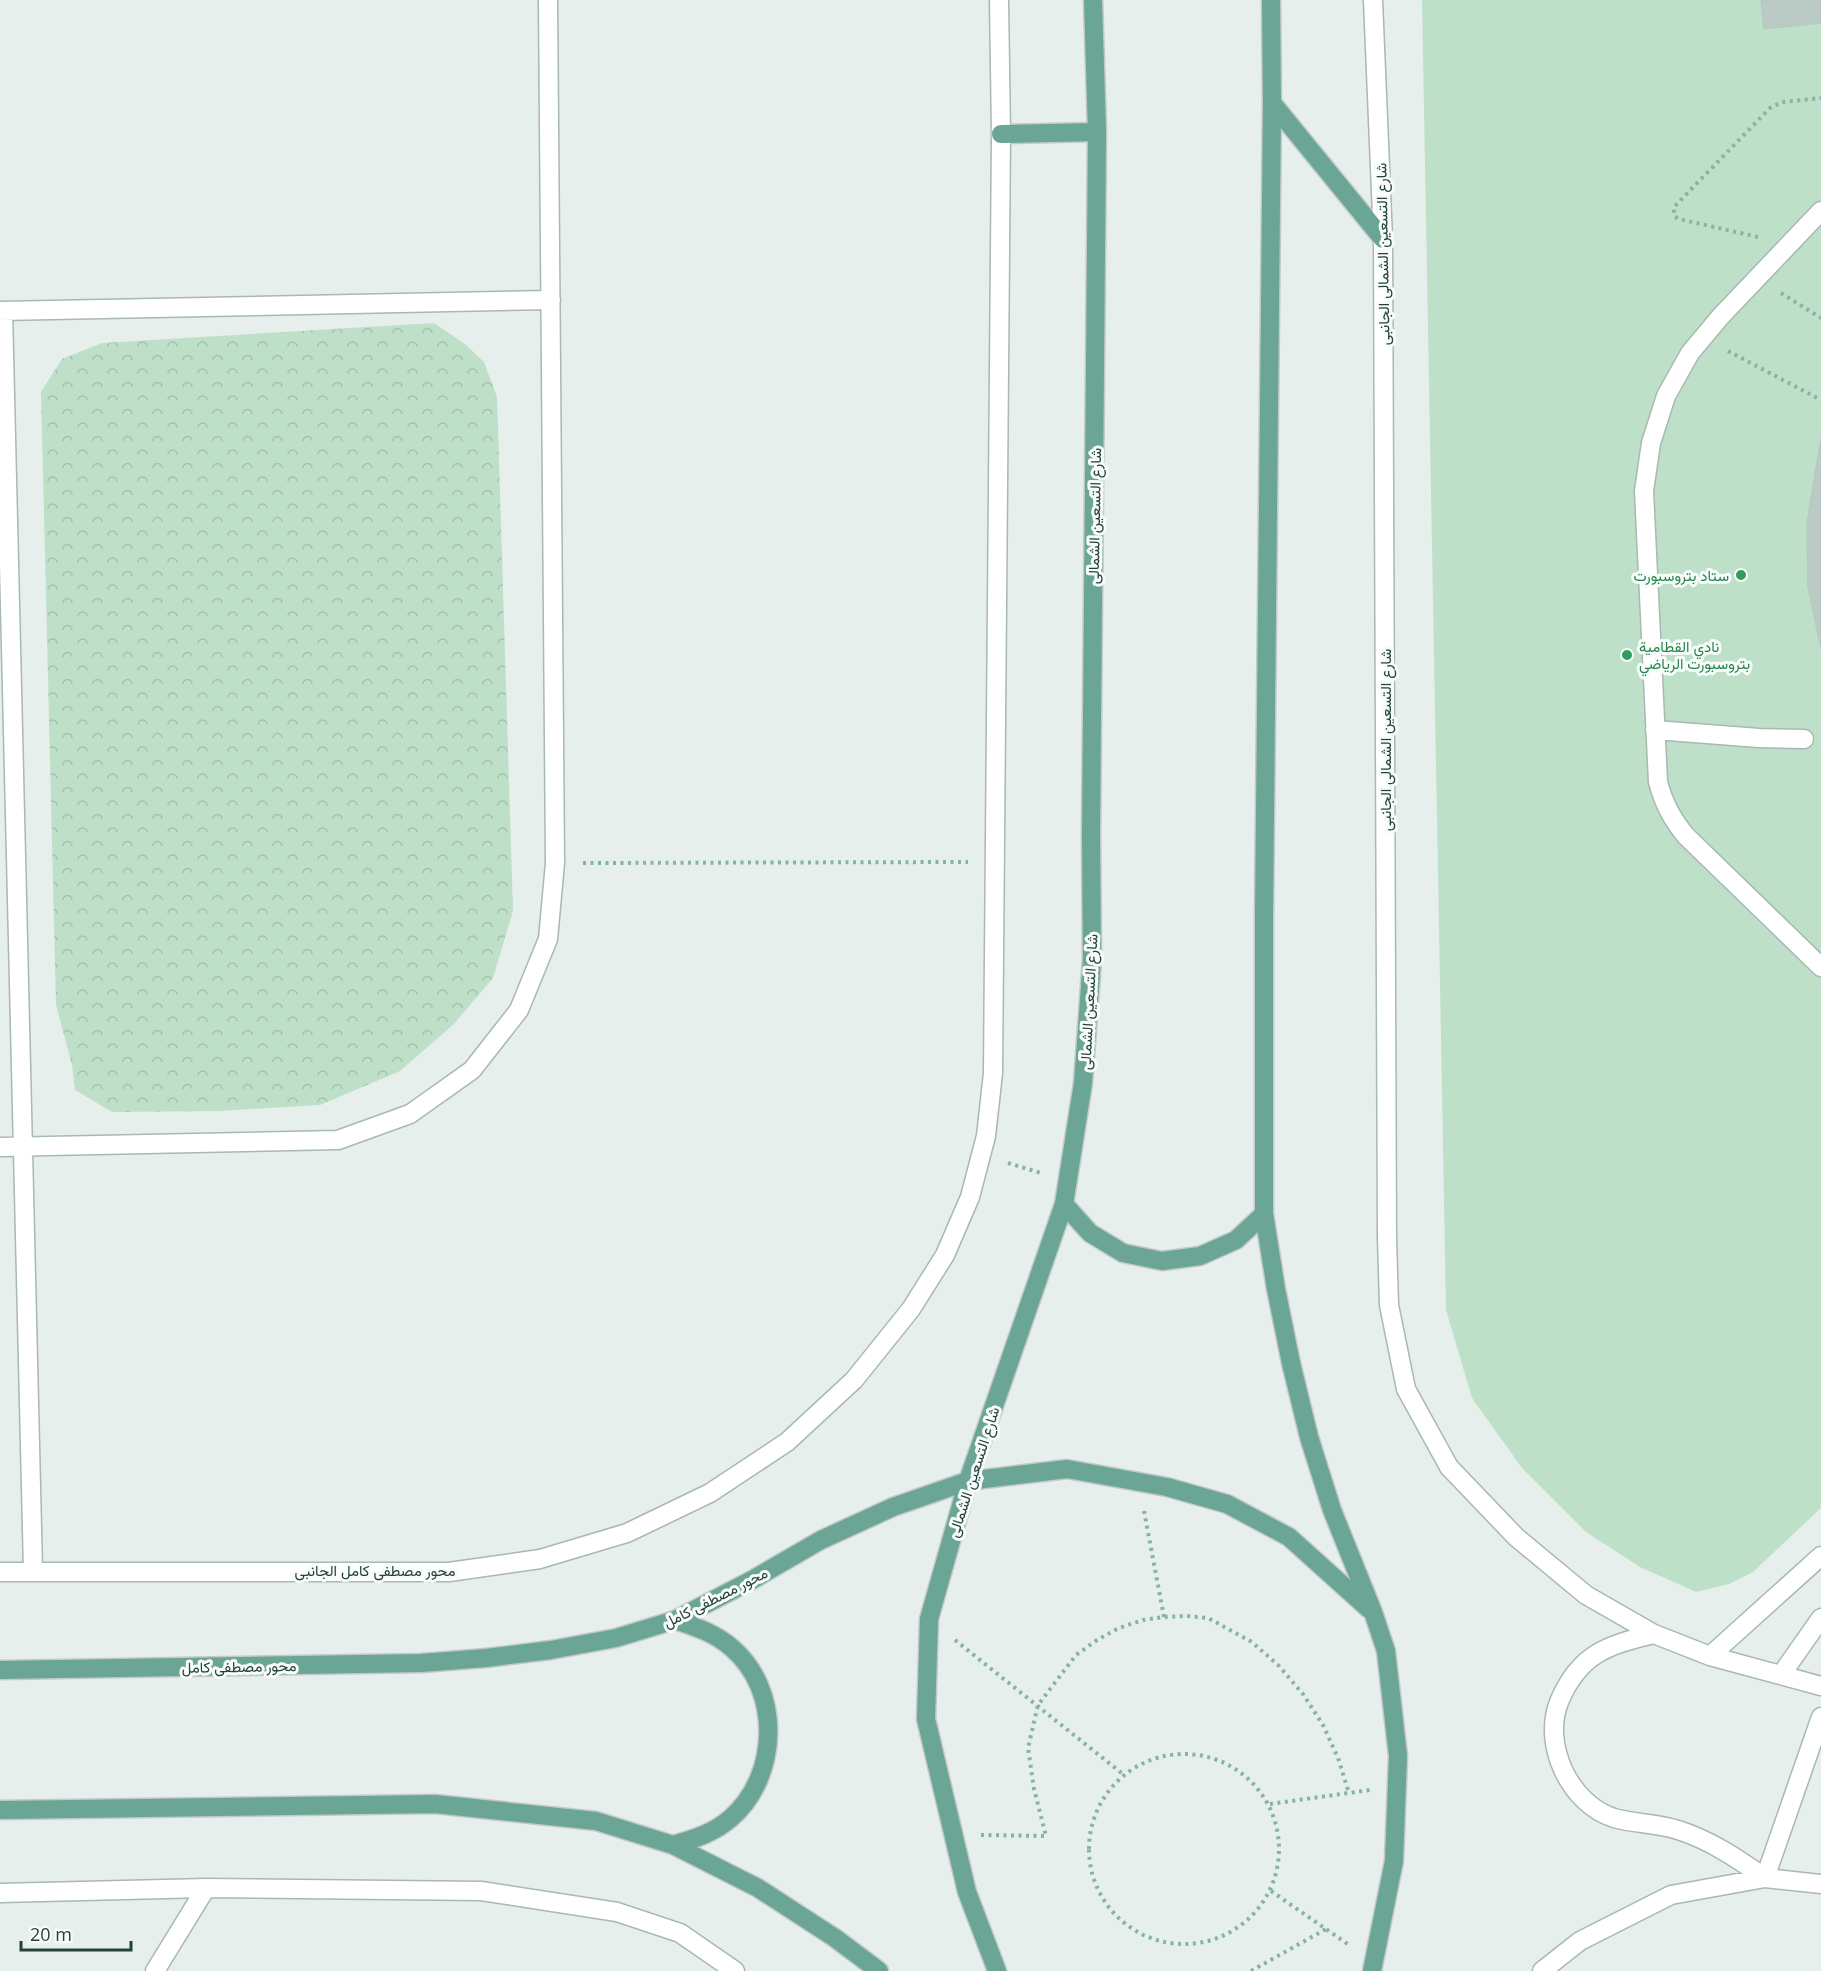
<svg xmlns="http://www.w3.org/2000/svg" width="1821" height="1971" font-family="'Open Sans',Vazirmatn,sans-serif">
<style>
.park{fill:url(#park-crowns)}
.pitch{fill:#bfe0c8}
.building{fill:#bbcac4;stroke:#b8c9c2;stroke-width:1.5}
.lines{fill:none;stroke-linecap:round;stroke-linejoin:round}
.minor-casing{stroke:#a8b8b2;stroke-width:21}
.major-casing{stroke:#c2cac8;stroke-width:21}
.path{stroke:#86b3a5;stroke-width:4;stroke-dasharray:3 4.5;stroke-linecap:butt}
.minor{stroke:#fff;stroke-width:18}
.major{stroke:#6aa596;stroke-width:18}
.leisure-dot{fill:#2e9e5b;stroke:#f7fbf9;stroke-width:2}
.labels{text-anchor:middle;dominant-baseline:central;stroke-width:6;stroke-linejoin:round;paint-order:stroke}
.street-label{font-size:15px;fill:#24423a;stroke:#f7fbf9}
.leisure-label{font-size:15px;fill:#27864d;stroke:#f7fbf9;text-anchor:end}
</style>
<defs>
<pattern id="park-crowns" width="20" height="18" patternUnits="userSpaceOnUse" patternTransform="scale(1.5)"><rect width="20" height="18" fill="#bfe0c8"/><path d="M2 6a3 3 0 1 1 6 0M12 15a3 3 0 1 1 6 0" fill="none" stroke="#a4c1ad"/></pattern>
</defs>
<rect width="100%" height="100%" fill="#e6efeb"/>
<path class="park" d="M434 323 465 344 484 362 497 397 513 911 493 978 453 1025 400 1071 320 1105 220 1111 112 1112 75 1090 72 1065 56 1005 41 392 62 359 102 343Z"/>
<path class="pitch" d="M1422 0H1821V1508L1753 1572 1729 1584 1696 1592 1640 1567 1586 1532 1522 1468 1472 1398 1446 1310Z"/>
<path class="building" d="M1761 0H1821V23L1764 29Z
M1821 438V648L1808 587 1807 523Z"/>
<g class="lines">
<defs>
<path id="minor" d="M1373 0 1383 239 1387 1238 1389 1305 1406 1389 1449 1467 1516 1537 1586 1595 1654 1634 1710 1656 1821 1686
M1821 211 1721 316 1690 353 1666 396 1651 443 1644 491 1658 782C1664 804 1672 819 1686 836L1821 967
M0 311 551 300
M3 311 33 1571
M1655 730 1759 738 1804 739
M0 1147 338 1140 410 1114 472 1070 519 1010 548 939 555 863 548 0
M0 1572H449L540 1559 627 1533 710 1493 787 1442 854 1380 911 1309 945 1255 970 1197 986 1136 993 1073 1001 134 999 0
M1654 1634C1607 1645 1579 1654 1559 1702 1542 1745 1570 1804 1614 1818 1635 1824 1657 1823 1678 1830 1710 1840 1738 1859 1765 1878L1821 1717
M1710 1656 1821 1556
M1781 1675 1821 1618
M0 1893 206 1888 481 1891 617 1912 680 1933 735 1971
M155 1971 206 1888
M1542 1971 1580 1941 1671 1895 1765 1878 1821 1884"/>
<path id="major" d="M1271 0 1272 103 1264 914V1214L1276 1289 1291 1363 1309 1437 1332 1510 1373 1612 1386 1651 1398 1756 1394 1861 1372 1971
M1272 103 1383 239
M1001 134 1097 132
M1064 1204 1090 1233 1123 1253 1162 1261 1200 1256 1236 1240 1264 1214
M0 1670 421 1663 486 1658 551 1650 616 1638 675 1620 752 1580 821 1540 893 1507 968 1481 1067 1469 1167 1487 1227 1504 1289 1537 1369 1609
M0 1810 435 1804 596 1821 673 1845 758 1888 835 1938 879 1971
M673 1845C694 1839 714 1833 731 1818 779 1776 782 1691 732 1648 715 1633 696 1627 675 1620
M997 1971 967 1892 926 1719 929 1619 968 1481 1064 1204 1083 1083 1092 959 1091 835 1097 132 1093 0"/>
</defs>
<use href="#minor" class="minor-casing"/>
<use href="#major" class="major-casing"/>
<path class="path" d="M1758 237 1679 219 1674 216V207L1770 108 1782 102 1821 98
M1781 293 1821 318
M1728 351 1821 400
M583 863 968 862
M1008 1163 1041 1173
M1144 1511 1164 1617
M955 1640 1124 1775
M1089 1849a95 95 0 1 1 190 0a95 95 0 1 1-190 0Z
M1270 1804 1370 1790
M981 1835 1046 1836 1034 1789 1028 1748 1038 1705 1076 1655 1097 1640 1119 1628 1143 1620 1164 1617 1186 1616 1208 1618 1252 1642 1279 1666 1303 1694 1323 1725 1338 1758 1349 1793
M1271 1891 1349 1945
M1251 1971 1326 1929"/>
<use href="#minor" class="minor"/>
<use href="#major" class="major"/>
</g>
<g class="leisure-dot">
<circle cx="1741" cy="575" r="6"/>
<circle cx="1627" cy="655" r="6"/>
</g>
<g class="labels">
<g class="street-label">
<text transform="translate(1382 254) rotate(-91)">شارع التسعين الشمالى الجانبى</text>
<text transform="translate(1094 516) rotate(-89)">شارع التسعين الشمالى</text>
<text transform="translate(1385 740) rotate(-90)">شارع التسعين الشمالى الجانبى</text>
<text transform="translate(1088 1002) rotate(-87)">شارع التسعين الشمالى</text>
<text transform="translate(973 1472) rotate(-72)">شارع التسعين الشمالى</text>
<text x="375" y="1570">محور مصطفى كامل الجانبى</text>
<text transform="translate(715 1597) rotate(-27)">محور مصطفى كامل</text>
<text transform="translate(239 1666) rotate(-1)">محور مصطفى كامل</text>
</g>
<g class="leisure-label">
<text x="1729" y="575">ستاد بتروسبورت</text>
<text x="1639" y="646" text-anchor="start">نادي القطامية<tspan x="1639" dy="17">بتروسبورت الرياضي</tspan></text>
</g>
</g>
<path d="M21 1941v9h110v-9" fill="none" stroke="#24423a" stroke-width="3"/>
<text x="30" y="1941" font-size="18" fill="#24423a" stroke="#f7fbf9" stroke-width="4.5" paint-order="stroke">20 m</text>
</svg>
